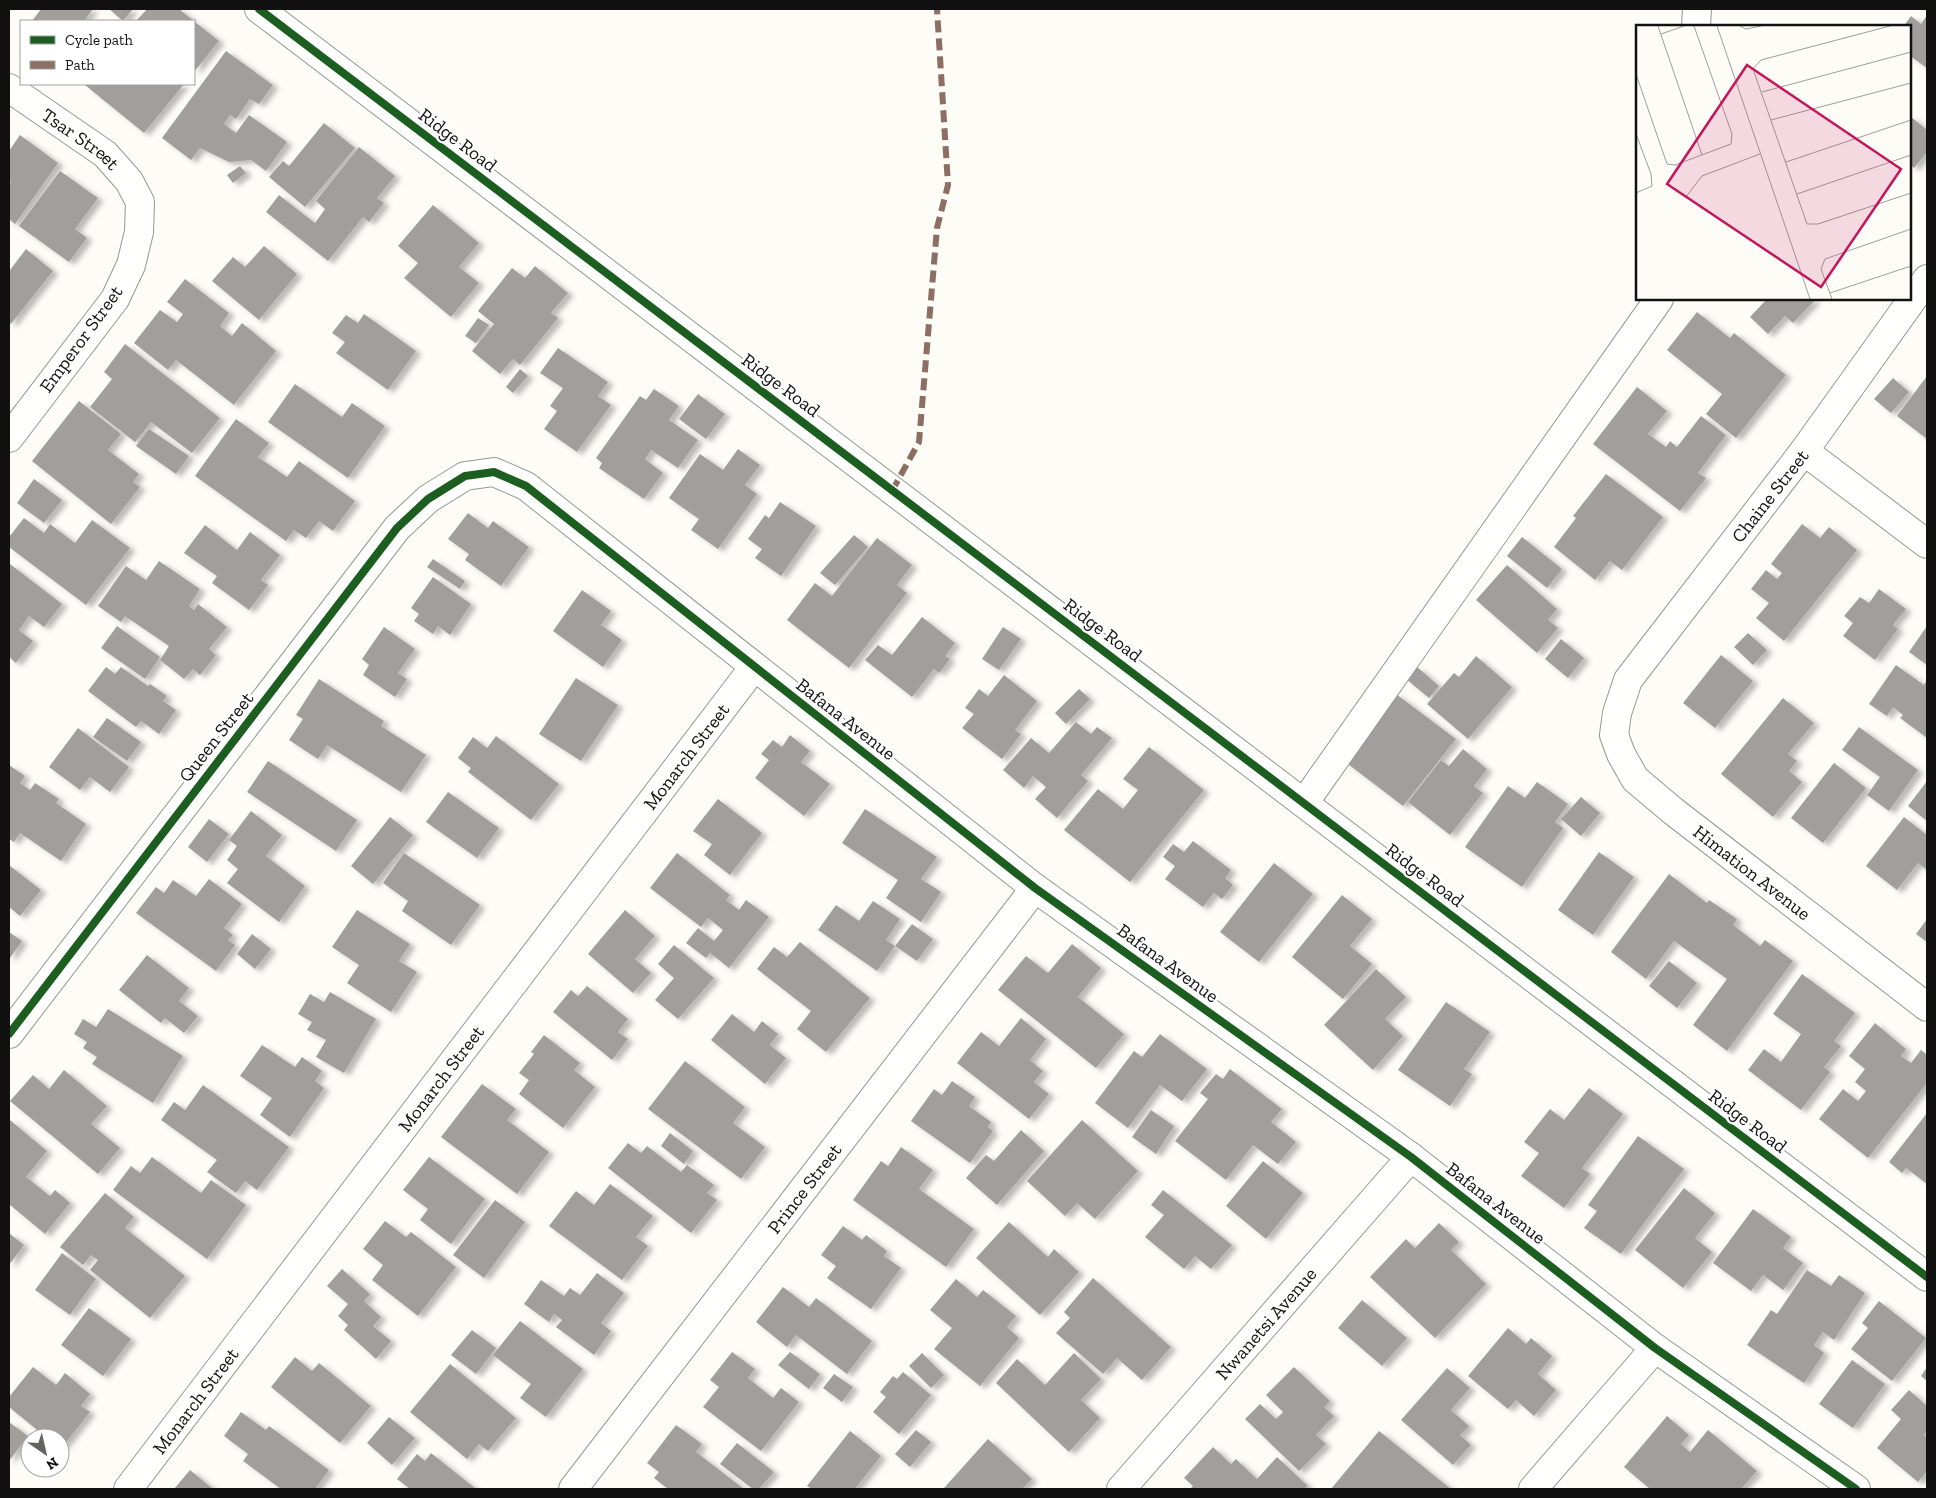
<svg xmlns="http://www.w3.org/2000/svg" width="1936" height="1498" font-family="'Zilla Slab',serif">
<style>
.building{fill:#a19f9c;filter:url(#shadow)}
.lines{fill:none;stroke-linecap:round;stroke-linejoin:round}
.street-casing{stroke:#979795;stroke-width:30}
.street{stroke:#fffffe;stroke-width:28}
.quiet{stroke:#8d6e63;stroke-width:6;stroke-dasharray:12 6;stroke-linecap:butt}
.cycleway-casing{stroke:#fff;stroke-width:11}
.cycleway{stroke:#1b5e20;stroke-width:8}
.labels{text-anchor:middle;dominant-baseline:central;stroke-width:5;stroke-linejoin:round;paint-order:stroke}
.street-label{font-size:19px;fill:#111;stroke:#fff}
.inset-road{fill:none;stroke:#9f9e9b;stroke-width:1}
.view{fill:#c2185b;fill-opacity:0.15;stroke:#c2185b;stroke-width:2.5}
.inset-edge{fill:none;stroke:#111;stroke-width:2.5}
</style>
<defs>
<filter id="shadow"><feDropShadow dx="5.5" dy="3" stdDeviation="2.5" flood-color="#0004"/></filter>
</defs>
<rect width="100%" height="100%" fill="#fdfcf7"/>
<path class="building" d="M41 9H93L84 21H32Z
M109 9H133L123 21Z
M147 9H179L219 41 194 72V21H136Z
M1927 15V68L1910 56V26H1904L1911 16 1921 24Z
M226 51 273 85 259 104 250 99 236 119 230 115 224 124 236 133 249 115 287 142 266 171 251 160 229 162 200 148 191 160 162 138Z
M86 84H184L144 133 85 85Z
M1910 116 1927 130V152L1914 168 1910 164Z
M324 123 355 148 305 207 269 177 283 161 289 166Z
M20 135 58 163 15 224 9 219V185L11 182 9 181V151Z
M359 147 395 176 377 198 384 203 369 222 363 217 328 261 266 212 279 195 315 223 325 209 316 201Z
M240 166 246 173 233 183 227 175Z
M60 171 98 198 75 229 87 238 69 262 19 226Z
M433 205 479 243 459 267 479 283 451 317 404 278 418 263 398 246Z
M264 246 297 274 259 320 212 281 233 257 245 267Z
M26 249 53 271 11 324 9 322V268L10 270Z
M535 266 568 293 551 313 558 318 520 365 513 359 500 374 472 351 494 324 478 311 512 268 525 278Z
M185 279 229 313 220 326 232 336 242 323 276 351 234 405 176 360 168 370 134 343 160 310 177 322 183 314 167 302Z
M1767 299H1816L1793 323 1785 316 1768 334 1750 317Z
M1697 312 1730 338 1734 333 1786 375 1736 438 1706 414 1722 394 1667 350Z
M364 314 416 351 388 390 336 353 345 342 332 333 346 315 358 323Z
M478 318 489 325 476 343 465 336Z
M125 344 220 418 192 453 151 422 135 442 90 407 112 379 104 372Z
M558 348 608 382 598 396 611 405 577 452 544 429 557 411 550 406 563 388 540 373Z
M520 369 528 376 513 393 506 387Z
M1927 376V439L1897 416Z
M1893 378 1909 392 1891 413 1874 399Z
M295 384 342 417 352 403 385 426 348 478 268 422Z
M1637 387 1667 411 1648 434 1666 447 1670 441 1677 447 1701 416 1726 435 1698 473 1706 478 1680 511 1593 444Z
M654 389 679 406 669 420 698 440 678 468 651 450 645 459 663 473 644 499 599 468 602 463 596 458 640 396 646 400Z
M698 394 725 414 706 439 679 419Z
M79 401 121 434 108 450 139 474 133 482 140 487 111 524 32 461Z
M236 419 269 443 258 457 287 477 299 461 355 501 333 531 319 521 306 538 294 530 286 541 195 476Z
M149 429 189 456 176 474 136 446Z
M738 449 760 465 745 485 757 494 718 549 691 530 699 519 669 498 700 454 723 470Z
M1606 474 1663 517 1622 570 1610 561 1595 580 1554 547 1576 518 1573 516Z
M34 479 62 500 44 523 17 503Z
M780 502 816 526 781 576 755 558 762 549 748 539 765 515 769 518Z
M468 513 488 528 493 521 529 547 501 586 465 560 469 554 448 539Z
M24 518 44 533 50 524 75 543 92 520 130 548 86 605 9 547V537Z
M1802 524 1820 538 1829 527 1857 550 1784 641 1756 618 1769 603 1751 589 1766 570 1777 579 1782 573 1771 564Z
M205 525 237 550 250 532 280 555 261 580 268 585 249 610 212 583 217 576 184 553Z
M854 535 868 547 835 585 820 573Z
M1522 537 1562 569 1547 588 1507 556Z
M877 538 912 565 897 585 907 593 849 668 787 620 815 583 832 596Z
M433 559 465 581 460 589 427 567Z
M159 561 200 589 189 606 194 610 198 604 227 627 209 649 216 655 200 675 193 669 184 679 160 660 169 646 125 616 121 622 98 606 126 566 146 580Z
M10 564 62 604 44 627 29 616 19 630 33 641 16 663 9 657Z
M1507 565 1557 609 1548 620 1558 628 1537 653 1476 600Z
M433 577 471 604 450 635 438 626 433 634 414 621 419 614 411 608Z
M1879 589 1906 609 1893 625 1898 629 1875 660 1843 636 1853 623 1844 616 1860 597 1869 603Z
M582 590 611 611 601 625 622 640 603 667 553 631Z
M922 617 955 643 945 656 950 659 939 673 934 669 912 697 865 660 878 645 892 655Z
M117 626 160 657 145 679 101 648Z
M1927 626V665L1909 652Z
M384 627 415 649 398 673 407 679 395 697 363 675 369 665 362 659Z
M1003 627 1021 639 999 670 982 659Z
M1748 633 1767 650 1753 665 1734 647Z
M1561 639 1584 658 1568 678 1545 659Z
M1721 655 1753 681 1715 728 1683 703Z
M1476 656 1512 687 1468 739 1427 704 1454 673 1459 677Z
M1896 665 1924 685 1927 680V738L1900 718 1903 715 1893 707 1887 716 1869 704Z
M106 667 115 674 121 667 148 686 150 684 167 696 163 701 176 710 159 734 141 721 136 727 88 691Z
M1417 667 1439 686 1429 698 1406 679Z
M1004 675 1037 701 1015 730 1021 734 1002 759 962 728 974 714 965 708 979 689 988 696Z
M576 678 618 705 581 761 539 734Z
M319 679 384 721 381 726 426 755 401 792 327 745 318 759 289 740 303 719 296 715Z
M1079 689 1090 699 1066 724 1055 713Z
M1396 694 1456 739 1403 806 1344 761Z
M1783 698 1814 723 1788 754 1797 761 1789 771 1802 782 1773 817 1721 774Z
M107 718 141 742 127 761 93 737Z
M1076 722 1091 734 1097 727 1112 738 1081 775 1088 781 1057 818 1035 799 1046 787 1033 776 1024 788 1003 770 1031 738 1049 753Z
M1859 727 1918 770 1889 811 1867 795 1880 777 1842 750Z
M78 728 129 767 110 792 90 777 80 790 49 767Z
M790 735 810 751 801 762 830 784 804 816 755 778 769 760 761 754 773 740 782 747Z
M496 736 559 784 531 820 468 772 471 768 458 758 473 737 487 748Z
M1149 747 1204 790 1130 882 1064 830 1098 789 1123 809 1138 790 1123 779Z
M1463 749 1487 769 1474 786 1483 793 1450 835 1408 802 1441 760 1449 766Z
M268 761 357 820 336 851 247 792Z
M1834 763 1866 788 1823 843 1791 818Z
M9 765 25 776 20 783 30 790 35 783 59 799 56 803 86 824 61 861 20 833 14 842 9 839Z
M1927 781V821L1908 806Z
M1537 782 1568 804 1555 822 1563 828 1522 887 1465 847 1508 786 1525 798Z
M448 792 499 828 477 858 426 822Z
M1581 797 1600 813 1581 836 1561 819Z
M718 799 762 833 730 875 704 855 712 844 693 831Z
M865 809 937 857 921 879 941 892 921 922 886 898 898 880 842 843Z
M251 811 282 835 266 856 305 886 279 922 227 883 238 869 227 860 237 846 229 840Z
M390 817 413 835 373 884 351 866Z
M1904 817 1927 835V870L1918 863 1897 890 1866 866Z
M209 819 229 834 207 862 188 847Z
M1193 841 1231 870 1225 878 1233 885 1222 899 1214 893 1203 907 1165 879 1175 866 1163 857 1173 844 1184 852Z
M1599 852 1634 877 1593 935 1558 910Z
M404 853 480 905 451 945 402 911 408 901 383 883Z
M677 853 730 895 726 900 739 910 746 900 769 917 729 968 710 953 706 958 686 943 698 928 714 941 723 930 708 918 701 927 650 888Z
M1274 863 1313 894 1259 962 1220 932Z
M9 865 41 890 20 916 9 907Z
M1669 874 1707 903 1709 900 1737 919 1733 925 1760 946 1765 940 1793 961 1727 1051 1693 1025 1727 979 1674 941 1646 979 1611 952Z
M209 879 242 904 224 928 233 935 228 940 235 945 216 971 136 913 156 887 164 893 173 880 196 896Z
M1342 895 1372 919 1350 946 1372 964 1343 999 1292 957Z
M873 901 900 919 886 940 895 946 877 971 818 930 836 905 859 921Z
M357 910 410 944 399 961 417 972 391 1012 347 983 359 965 332 947Z
M625 910 655 936 635 959 651 973 633 993 588 954Z
M1927 919V942L1916 934Z
M912 924 933 939 917 961 895 946Z
M9 932 22 941 10 958 9 957Z
M252 934 271 949 255 969 237 954Z
M800 942 870 998 826 1052 797 1029 811 1011 757 969 774 947 787 957Z
M1072 944 1101 968 1078 997 1124 1034 1096 1068 998 990 1026 956 1048 973Z
M674 945 714 978 678 1019 655 1000 674 978 658 964Z
M147 955 189 988 179 1001 198 1016 184 1033 165 1018 161 1023 119 990Z
M1669 961 1697 983 1677 1008 1649 986Z
M1376 969 1406 997 1385 1019 1403 1036 1373 1070 1324 1025Z
M1802 974 1855 1013 1834 1041 1841 1046 1824 1067 1830 1072 1801 1110 1748 1070 1764 1049 1781 1062 1801 1034 1773 1014Z
M587 986 628 1019 618 1032 628 1039 612 1060 553 1012 571 990 578 996Z
M330 992 376 1019 344 1073 316 1057 326 1040 307 1030 312 1022 298 1014 310 994 324 1002Z
M1446 1002 1490 1032 1464 1069 1472 1074 1450 1106 1398 1070Z
M108 1009 183 1056 153 1103 92 1064 97 1057 83 1048 87 1042 74 1034 83 1019 96 1027Z
M732 1014 754 1032 762 1021 778 1034 770 1045 786 1058 765 1084 711 1040Z
M1021 1018 1046 1039 1030 1060 1043 1071 1034 1082 1049 1094 1029 1119 957 1063 981 1032 999 1046Z
M1875 1023 1906 1049 1901 1056 1911 1063 1921 1050 1927 1055V1083L1868 1158 1819 1119 1843 1089 1858 1101 1866 1091 1855 1082 1865 1069 1849 1056Z
M1160 1034 1207 1069 1182 1101 1160 1085 1128 1128 1095 1103 1134 1051 1142 1057Z
M544 1035 580 1063 574 1070 595 1087 563 1128 519 1094 529 1080 519 1073 534 1054 531 1052Z
M262 1045 295 1067 302 1057 322 1071 315 1081 324 1088 290 1137 260 1115 272 1098 240 1076Z
M685 1061 745 1107 733 1123 765 1147 741 1179 648 1109Z
M1230 1069 1282 1109 1271 1122 1296 1142 1278 1164 1253 1145 1226 1180 1175 1141 1208 1099 1200 1093 1216 1074 1223 1079Z
M64 1070 107 1106 91 1124 120 1148 98 1174 10 1101 33 1075 49 1089Z
M952 1081 975 1097 969 1106 991 1122 988 1127 993 1131 970 1163 911 1121 934 1089 942 1095Z
M482 1084 516 1109 507 1120 549 1152 517 1194 441 1137Z
M203 1085 289 1147 257 1190 245 1181 236 1193 207 1172 217 1160 161 1120 174 1102 185 1110Z
M1589 1088 1623 1114 1582 1168 1590 1174 1564 1208 1521 1176 1539 1153 1524 1142 1550 1109 1564 1120Z
M1151 1110 1174 1126 1156 1154 1132 1137Z
M1927 1113V1184L1906 1168 1902 1173 1889 1162Z
M10 1120 47 1151 26 1177 50 1196 55 1190 70 1203 45 1234 9 1204Z
M1082 1120 1138 1171 1095 1219 1077 1203 1065 1216 1027 1181Z
M1021 1130 1044 1151 997 1205 966 1178 986 1155 994 1161Z
M670 1133 693 1151 684 1164 661 1146Z
M1638 1136 1684 1169 1621 1254 1584 1228 1597 1211 1588 1205Z
M628 1143 641 1153 647 1146 681 1172 687 1165 714 1185 707 1193 717 1200 691 1233 608 1168Z
M901 1147 933 1170 919 1189 974 1229 946 1267 853 1200 881 1161 888 1166Z
M152 1157 201 1193 211 1180 246 1205 207 1259 113 1190 131 1166 140 1173Z
M429 1157 485 1199 451 1244 420 1220 428 1209 403 1190Z
M1263 1161 1303 1193 1266 1239 1226 1206Z
M610 1184 653 1216 636 1237 648 1246 622 1280 549 1226 576 1191 594 1205Z
M1684 1188 1715 1213 1695 1238 1712 1252 1683 1288 1635 1250Z
M1163 1190 1232 1245 1211 1269 1195 1256 1184 1269 1145 1237 1164 1215 1151 1205Z
M105 1193 134 1217 125 1228 185 1276 150 1318 90 1270 98 1260 91 1255 83 1265 60 1247Z
M495 1200 525 1222 484 1278 453 1255Z
M1753 1209 1791 1237 1783 1248 1803 1263 1783 1290 1763 1275 1751 1291 1713 1263Z
M385 1221 406 1237 411 1232 456 1267 418 1316 372 1280 383 1265 363 1249Z
M1009 1222 1048 1257 1054 1249 1079 1272 1040 1315 976 1258Z
M1439 1223 1459 1242 1451 1250 1486 1284 1435 1338 1370 1277 1406 1239 1415 1248Z
M843 1226 862 1240 866 1235 887 1251 884 1256 901 1268 871 1309 827 1278 836 1266 821 1255Z
M9 1233 24 1245 9 1265Z
M62 1253 96 1279 70 1315 35 1290Z
M342 1269 370 1294 364 1301 381 1317 373 1326 391 1341 376 1359 344 1330 348 1325 338 1316 348 1304 327 1286Z
M1807 1270 1831 1286 1839 1275 1865 1293 1834 1340 1823 1332 1814 1345 1824 1353 1804 1383 1747 1345 1771 1310 1777 1314Z
M597 1273 624 1293 601 1323 611 1331 594 1355 556 1327 562 1320 554 1314 549 1322 524 1304 541 1280 564 1296 570 1288 580 1295Z
M1093 1278 1171 1347 1142 1380 1117 1358 1103 1374 1056 1333 1070 1318 1064 1312Z
M956 1279 977 1297 983 1290 1016 1316 1007 1327 1019 1338 980 1386 934 1349 952 1328 930 1310Z
M783 1287 809 1307 816 1298 872 1341 847 1374 796 1335 787 1347 756 1322Z
M1362 1300 1407 1338 1382 1366 1338 1328Z
M1879 1301 1926 1338 1892 1381 1851 1349 1868 1328 1862 1323Z
M89 1308 131 1339 103 1376 61 1345Z
M520 1321 583 1369 546 1417 520 1398 531 1384 493 1355Z
M1508 1328 1526 1344 1531 1338 1552 1356 1538 1374 1556 1390 1534 1416 1516 1400 1508 1409 1468 1376Z
M472 1330 496 1348 476 1374 451 1355Z
M732 1352 755 1369 748 1378 773 1398 781 1388 799 1402 761 1451 703 1407 719 1387 710 1380Z
M790 1352 820 1374 809 1389 778 1365Z
M922 1353 944 1375 931 1388 909 1366Z
M1074 1353 1101 1379 1081 1400 1100 1418 1069 1452 996 1383 1017 1359 1045 1385Z
M295 1357 312 1371 319 1363 371 1406 340 1443 271 1387Z
M1852 1360 1885 1384 1853 1428 1819 1404Z
M450 1364 516 1418 488 1451 479 1444 467 1459 410 1412Z
M33 1367 56 1385 65 1373 90 1394 81 1406 90 1412 60 1450V1438H47L9 1407V1397Z
M1294 1367 1330 1401 1324 1407 1334 1416 1316 1435 1326 1444 1299 1471 1245 1419 1260 1404 1276 1419 1283 1412 1266 1395Z
M1927 1367V1381L1921 1376Z
M1447 1368 1470 1388 1451 1410 1469 1426 1460 1435 1471 1445 1453 1465 1401 1420Z
M903 1372 931 1395 899 1434 873 1412 886 1397 880 1392 893 1376 897 1379Z
M834 1374 853 1387 842 1402 823 1388Z
M1909 1390 1927 1406V1431L1924 1435 1927 1438V1471L1918 1482 1877 1448 1901 1419 1891 1410Z
M241 1412 266 1430 269 1426 329 1470 315 1489H281L243 1461 248 1454 224 1436Z
M1667 1416 1689 1435 1681 1444 1690 1452 1708 1430 1757 1471 1741 1489H1650L1624 1467Z
M389 1417 415 1438 392 1465 367 1443Z
M9 1422 28 1436 9 1461Z
M676 1425 702 1444 696 1452 744 1489H668L654 1478 659 1472 647 1463Z
M916 1430 931 1442 910 1467 895 1454Z
M850 1431 881 1456 855 1489H812L807 1486Z
M1379 1431 1451 1489H1331Z
M988 1439 1032 1479 1022 1489H945L944 1488Z
M737 1443 774 1472 759 1489H753L720 1464Z
M1213 1447 1231 1464 1236 1459 1257 1479 1277 1457 1308 1486 1304 1489H1190L1193 1486 1184 1478Z
M431 1453 476 1489H410L397 1479 417 1454 425 1461Z
M190 1470 213 1489H174Z"/>
<g class="lines">
<defs>
<g id="street">
<path d="M259 9 1927 1277"/>
<path d="M1696 26 1697 9"/>
<path id="s1" d="M9 88 105 154 129 181 140 202 139 232 131 265 115 299 9 438"/>
<path id="s2" d="M1927 279 1804 451 1628 680 1617 713 1614 735 1621 754 1635 779 1673 811 1927 1007"/>
<path d="M1804 451 1927 544"/>
<path d="M1304 803 1659 299"/>
<path d="M9 1034 397 528 428 499 465 476 494 472 526 486 1035 888 1411 1157 1655 1348 1856 1489"/>
<path id="s3" d="M128 1489 754 667"/>
<path id="s4" d="M573 1489 1035 888"/>
<path id="s5" d="M1121 1489 1411 1157"/>
<path d="M1533 1489 1655 1348"/>
</g>
</defs>
<use href="#street" class="street-casing"/>
<use href="#street" class="street"/>
<path class="quiet" d="M892 491 919 442 937 228 948 185 937 9"/>
<defs>
<path id="cycleway" d="M259 9 1927 1277
M9 1034 397 528 428 499 465 476 494 472 526 486 1035 888 1411 1157 1655 1348 1856 1489"/>
</defs>
<use href="#cycleway" class="cycleway-casing"/>
<use href="#cycleway" class="cycleway"/>
</g>
<g class="labels">
<g class="street-label">
<text stroke="none"><textPath href="#s1" startOffset="88">Tsar Street</textPath></text>
<text transform="translate(458 140) rotate(37)">Ridge Road</text>
<text transform="translate(81 339) rotate(-54)">Emperor Street</text>
<text transform="translate(781 385) rotate(37)">Ridge Road</text>
<text transform="translate(1770 496) rotate(-52)">Chaine Street</text>
<text transform="translate(1103 630) rotate(37)">Ridge Road</text>
<text transform="translate(846 719) rotate(38)">Bafana Avenue</text>
<text transform="translate(216 737) rotate(-52)">Queen Street</text>
<text stroke="none"><textPath href="#s3" startOffset="921">Monarch Street</textPath></text>
<text stroke="none"><textPath href="#s2" startOffset="756">Himation Avenue</textPath></text>
<text transform="translate(1425 875) rotate(37)">Ridge Road</text>
<text transform="translate(1168 963) rotate(36)">Bafana Avenue</text>
<text stroke="none"><textPath href="#s3" startOffset="516">Monarch Street</textPath></text>
<text transform="translate(1748 1121) rotate(37)">Ridge Road</text>
<text stroke="none"><textPath href="#s4" startOffset="379">Prince Street</textPath></text>
<text transform="translate(1496 1203) rotate(38)">Bafana Avenue</text>
<text stroke="none"><textPath href="#s5" startOffset="220">Nwanetsi Avenue</textPath></text>
<text stroke="none"><textPath href="#s3" startOffset="111">Monarch Street</textPath></text>
</g>
</g>
<g transform="translate(1636 25)">
<rect width="275" height="275" fill="#fdfcf7"/>
<path class="inset-road" d="M22 1 66 130M81 1 174 274M104 1 110 4 125 1M254 1 125 35 117 44 171 199H182L275 168M25 9 48 1M0 49 31 139 39 140 95 119 96 109 58 1M126 67 275 27M135 95 275 58M0 109 15 149 16 161 0 168M150 137 275 95M161 169 275 130M49 173 66 151 124 129M194 268 275 241M196 274 185 244 189 234 275 204"/>
<path class="view" d="M111 40 265 144 185 262 31 159Z"/>
<rect width="275" height="275" class="inset-edge"/>
</g>
<rect width="1936" height="1498" fill="none" stroke="#111111" stroke-width="20"/>
<rect x="20" y="20" width="175" height="65" fill="#ffffff" stroke="#a0a0a0"/>
<rect x="30" y="36" width="25" height="8" fill="#1b5e20" stroke="#a0a0a0"/>
<text x="65" y="45" font-size="15" fill="#111111">Cycle path</text>
<rect x="30" y="61" width="25" height="8" fill="#8d6e63" stroke="#a0a0a0"/>
<text x="65" y="70" font-size="15" fill="#111111">Path</text>
<g transform="translate(45 1453) rotate(146)"><circle r="24" fill="#ffffff" stroke="#a0a0a0"/>
<path d="M0-4L9 19L0 12L-9 19Z" fill="#646362"/>
<text y="-8" font-size="14" font-weight="bold" text-anchor="middle" fill="#111111">N</text>
</g>
</svg>
